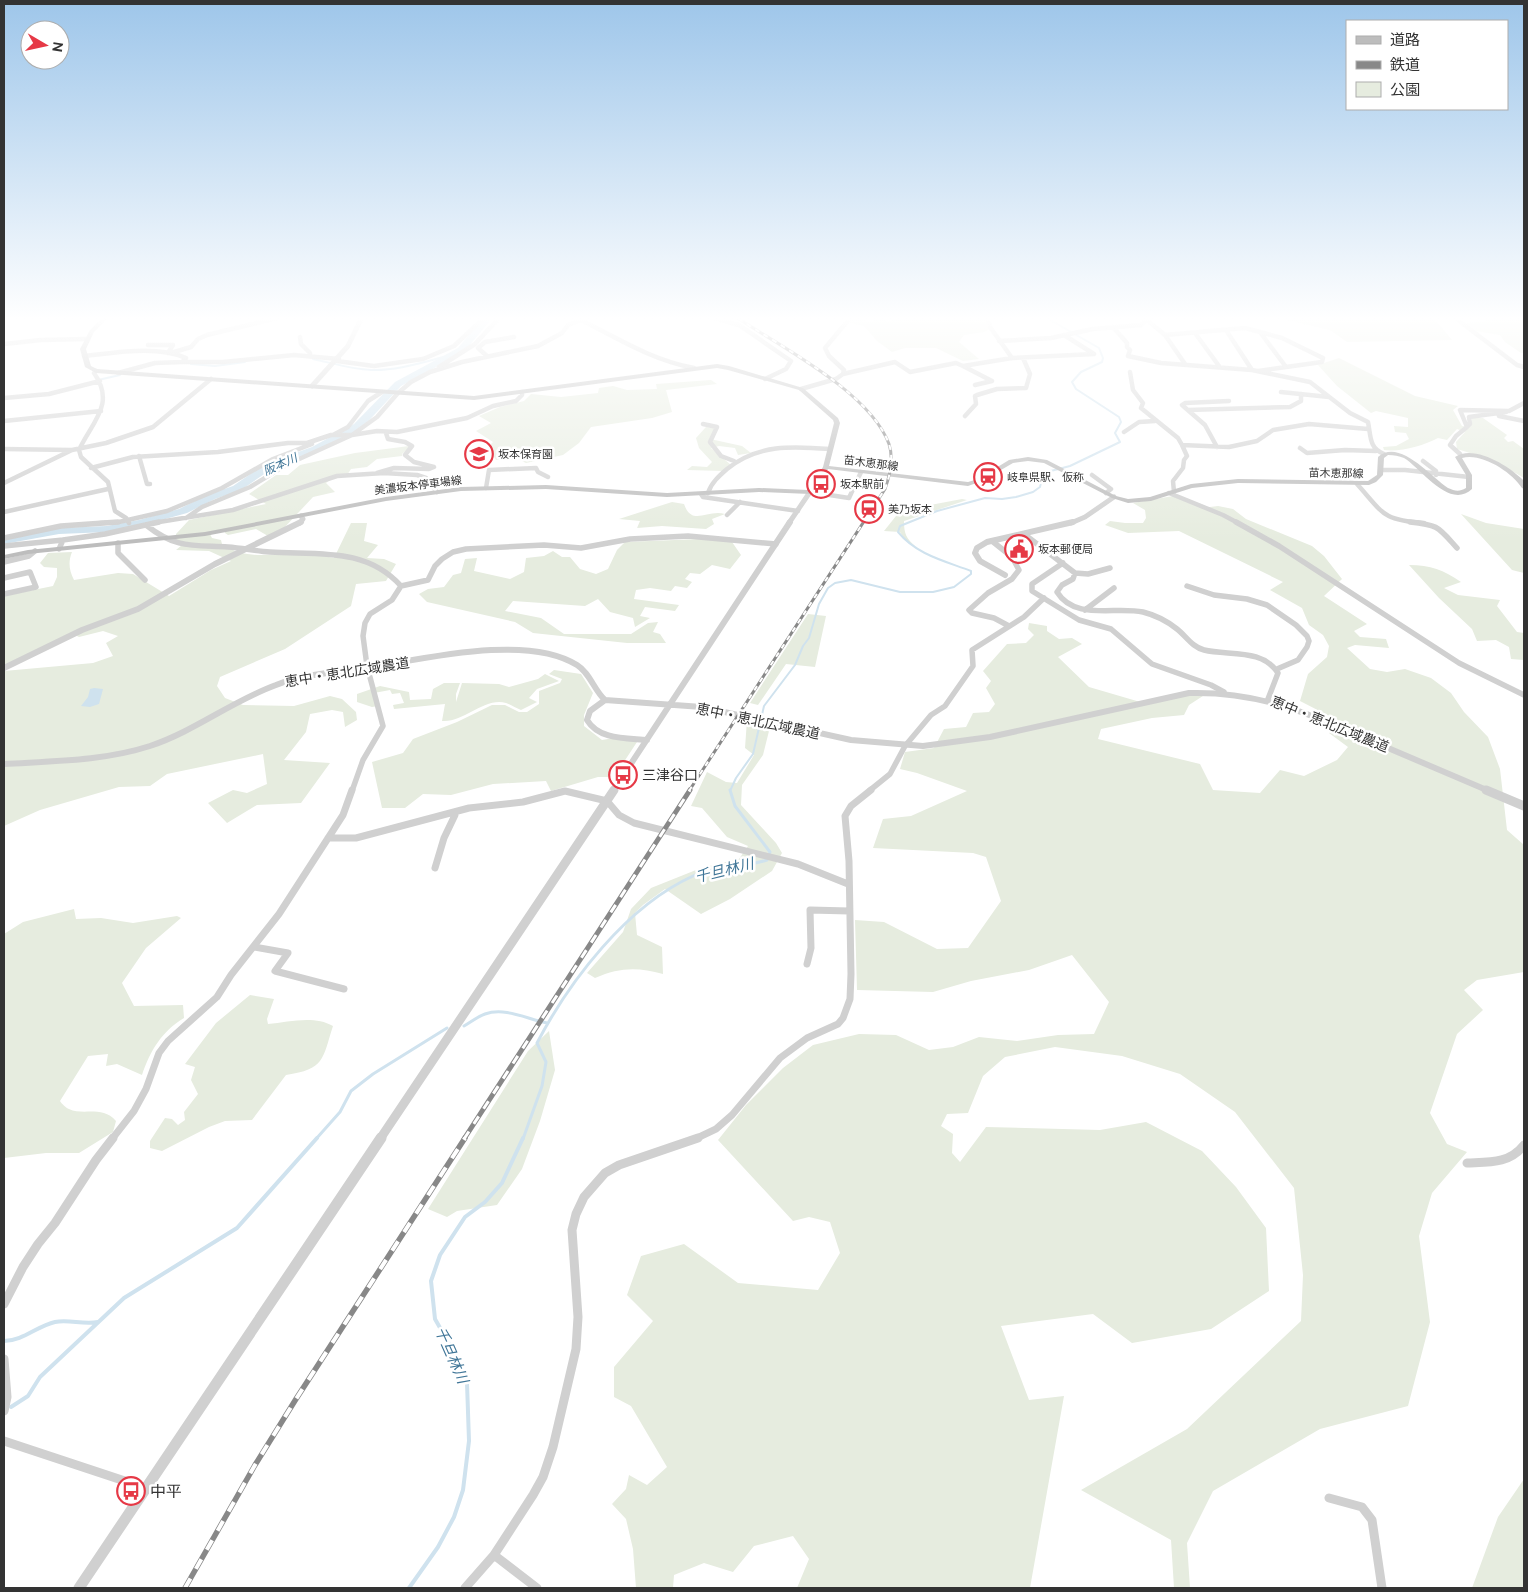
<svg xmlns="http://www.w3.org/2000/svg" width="1528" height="1592" font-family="Ubuntu,'Noto Sans JP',sans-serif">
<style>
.green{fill:#e6ecdf}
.water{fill:#cfe2ee}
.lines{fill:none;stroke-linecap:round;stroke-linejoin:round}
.stream-far2{stroke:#cfe2ee;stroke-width:2}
.stream-far1{stroke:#cfe2ee;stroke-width:3}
.stream{stroke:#cfe2ee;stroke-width:4}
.river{fill:#cfe2ee;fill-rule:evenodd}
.minor-far3{stroke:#d0d0d0;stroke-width:4.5}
.minor-far2{stroke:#d0d0d0;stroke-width:5.5}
.minor-far1{stroke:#d0d0d0;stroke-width:7}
.minor{stroke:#d0d0d0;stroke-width:9}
.tertiary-far3{stroke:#d0d0d0;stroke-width:5}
.tertiary-far2{stroke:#d0d0d0;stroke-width:6}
.tertiary-far1{stroke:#d0d0d0;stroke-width:9}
.tertiary{stroke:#d0d0d0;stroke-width:11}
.secondary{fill:#bdbdbd;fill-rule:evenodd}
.rail-far2-casing{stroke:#888;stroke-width:3}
.rail-far1-casing{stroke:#888;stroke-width:5}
.rail-casing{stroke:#888;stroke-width:5.5}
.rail-far2{stroke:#fff;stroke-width:2;stroke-dasharray:5;stroke-linecap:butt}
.rail-far1{stroke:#fff;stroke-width:3;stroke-dasharray:9;stroke-linecap:butt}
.rail{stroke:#fff;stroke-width:4;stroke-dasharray:11;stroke-linecap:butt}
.labels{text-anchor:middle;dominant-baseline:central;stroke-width:5;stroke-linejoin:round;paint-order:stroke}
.far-poi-label{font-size:11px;fill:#333;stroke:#fff;text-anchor:start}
.far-street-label{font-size:11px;fill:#333;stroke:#fff}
.far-water-label{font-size:12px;font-style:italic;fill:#3f7597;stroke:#fff}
.street-label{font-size:14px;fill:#333;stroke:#fff}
.poi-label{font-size:14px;fill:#333;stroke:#fff;text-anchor:start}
.water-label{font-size:15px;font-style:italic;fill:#3f7597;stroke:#fff}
.near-poi-label{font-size:16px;fill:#333;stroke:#fff;text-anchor:start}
</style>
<rect width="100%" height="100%" fill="#fff"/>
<path class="green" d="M854 317 870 322 876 319 890 321 898 317 923 319 926 317H982L992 328 984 332 964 335 959 342 979 359 963 361 936 348H905L892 352 877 341 864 326 850 323Z
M1272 317H1433L1452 340 1347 342 1330 330Z
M1484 317H1524V353H1521L1505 342 1500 335 1476 331 1466 323 1486 321Z
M1339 358 1415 396 1458 406 1453 410 1462 426 1470 427 1472 418H1483L1507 435 1504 438 1508 442 1513 441 1524 449V478L1493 460 1457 449 1456 442 1465 432 1457 429 1447 440 1438 438C1423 446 1401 452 1384 450L1383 447 1396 446 1409 439 1406 433 1395 432 1394 426 1408 427V418L1376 411 1371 413 1337 386 1318 365Z
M711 380 717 384 666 390 672 412 652 418 591 427 579 443 563 455 526 463 518 459 496 460 488 447 493 442 476 431 491 423 479 416 500 407 524 401 531 394 561 397 598 393 599 388 613 386 627 390 657 389 656 384Z
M706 427 716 428 710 439 742 446 751 453 738 455 735 448 719 446 711 448 731 465 724 471 687 470 692 466 707 467 712 462 699 448 696 438Z
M409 446V448L402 454V456L377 459 367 467 351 469 347 475 334 477 326 483 335 492 313 497 283 529 268 536 256 529 228 535 225 533 224 529 209 532 212 538 221 540 222 544C248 562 274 552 303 554 313 554 324 556 334 558L351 523H367L364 541 378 545 367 558 384 559 396 564 386 581 356 584 351 606 285 649 220 677 217 686 225 698 243 705 294 706 330 696 342 699 356 712 357 720 345 727 343 712 332 710 310 714 306 732 284 760 330 763 301 803 257 805 227 823 208 803 233 790 247 793 267 784 263 754 167 774 150 786 119 787 40 810 4 826V671L93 663 113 656 106 643 118 636 103 631 79 637 73 634 4 665V596L53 586 57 577V568L44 567 40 563 48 553 72 552C68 562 69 570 74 580L118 573 133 574 169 596 211 570 231 561 209 551 176 550 182 545 175 540 176 534 189 520 266 504 249 494 276 475H288L300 465 355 453Z
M1173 496 1202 508 1218 506 1233 509 1246 519 1312 546 1324 556 1342 579 1324 596 1367 624 1354 631 1360 637 1386 639 1389 648 1355 645 1347 648 1370 669 1387 672 1405 669 1431 678 1451 693 1464 712 1488 737 1500 769 1507 830 1524 845V972L1477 980 1464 990 1483 1010 1457 1034 1430 1113 1447 1144 1467 1152 1432 1193 1419 1236 1430 1322 1408 1406 1320 1429 1213 1491 1187 1543 1190 1588H1174L1171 1540 1081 1490 1187 1429 1301 1321 1303 1275 1294 1188 1235 1112 1180 1074 1122 1056 1055 1047 1005 1057 983 1076 968 1113 947 1114 941 1126 953 1134 952 1153 960 1162 986 1127 1100 1130 1146 1122 1202 1151 1236 1187 1266 1228 1269 1291 1211 1329 1132 1343 1093 1314 1001 1326 1029 1400 1064 1396 1030 1588H797L809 1559 793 1536 754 1546 733 1572 704 1563 674 1575 673 1588H636L633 1549 626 1519 612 1504 626 1489 629 1475 647 1485 667 1467 631 1406 614 1397V1367L653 1321 627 1295 641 1256 684 1244 738 1283 818 1290 840 1253 830 1222 809 1217 793 1221 718 1140 746 1105 783 1068 813 1045 859 1034 896 1035 929 1050 953 1047 979 1037 1017 1041 1058 1035 1094 1034 1109 1002 1072 955 1029 970 971 981 933 992 857 990 855 920 884 922 937 949 968 948 1001 901 986 857 973 853 873 848 883 819 911 816 967 791 917 773 900 769 905 752 934 748 944 729 966 727 973 713 989 712 995 704 986 688 991 681 983 671 1007 644 1026 643 1034 635 1028 629 1029 623 1047 626V631L1059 639 1072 638 1082 644 1058 657 1089 687 1147 704 1180 696 1206 694 1189 705 1184 715 1152 718 1101 729 1098 739 1200 764 1213 790 1260 793 1280 770 1304 776 1337 760 1348 747 1329 733 1337 720 1300 701 1308 674 1327 657 1329 646 1323 635 1309 625 1302 608 1270 590 1283 582 1179 531 1128 533 1105 525 1110 521 1125 523H1143L1146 518 1145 510 1133 503Z
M962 499 967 500 904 521C904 534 906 538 916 547L905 540 900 532 884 531 896 516 925 506Z
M672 502 684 504C692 527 707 509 725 514L712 519 714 524 706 529 662 526 637 528 640 521 619 519Z
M1461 514 1486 523 1524 529V573L1512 570Z
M700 539 732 542 741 555 730 569 712 565 700 574 690 573 685 579 692 582 687 588 675 586 671 591 650 588 636 590 634 599 679 605 675 611 645 607 640 616 650 618 635 627 633 618 610 612 598 599 585 606 513 601 505 611 541 618 564 634H631L648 623 658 622 653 632 660 634 666 643H627L533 633 515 622 427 602 419 594 428 589 444 587 453 575 461 573 465 559 477 558 474 571 510 579 524 572 526 558 544 556 553 551 562 557H570L580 569 596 574 608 569 617 550 625 542Z
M1409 565C1431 565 1443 570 1461 582L1444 588 1458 595 1500 600 1497 606 1517 632 1524 633V660L1511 659 1509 647 1496 640 1477 641 1472 629 1439 598Z
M808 614 826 616 815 667 786 664 758 705 750 703Z
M554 670 581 674 593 693 584 715V726L602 740 614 738 637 742 614 777H598L551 791 546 781 493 784 451 795 423 794 405 808H382L372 762 403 753 413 739 457 722 492 705H505L519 712H527L539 704V691L560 683 562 679 549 674Z
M545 674 559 681 537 689 529 698 537 702 521 710C516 708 511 705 506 703 484 697 464 723 442 721L445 704 394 709 393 705 404 703 400 693 392 694 390 690 374 693 378 706 372 707 357 702V694L380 686 409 692 410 700 431 699 433 689 444 683H460L456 694V702L462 683 499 684 509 687 538 679Z
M747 720 770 727 763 755 742 785 741 805 776 843 782 853 772 871 730 899 701 914 665 889 643 905 635 913 637 935 662 947 663 974C638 967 620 967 595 978L587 973 623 932 631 909 651 888 701 868 739 859 748 846 727 837 702 808 691 806 707 772 726 782 737 783 754 755 745 748Z
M74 909 76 919 101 918 133 923 177 916 181 918 146 948 122 983 134 1006 183 1005 184 1018C162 1031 150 1051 142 1075L117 1064 106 1066 108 1054 88 1056 60 1101C62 1104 66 1108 69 1109 83 1116 102 1105 116 1121L113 1132 79 1153H46L4 1158V934L23 922Z
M250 995 274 999 267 1019 268 1024C289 1022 314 1015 333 1026 322 1060 325 1069 286 1075L252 1120 225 1121 209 1127 162 1151 150 1148V1141L165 1118 172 1119 178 1125 185 1120 184 1112 198 1094 191 1080 195 1067 185 1064 216 1023Z
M549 1031 555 1070 540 1121 522 1169 497 1205 457 1211 447 1217 428 1209 528 1051Z
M1524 1479V1588H1472L1498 1517Z"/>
<path class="water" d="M94 688 103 689 99 704 90 707 81 706 88 697 90 689Z"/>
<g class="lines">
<path class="stream-far2" d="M313 359C332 363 351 369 371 370 399 371 426 361 452 355
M191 364 215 366 245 362
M98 380 120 375
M730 791 736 778 753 754 764 706 795 665 803 646 809 638 819 604 828 588 835 583 851 580 900 592H933L954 587 971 574V571C945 561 917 555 898 532L900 526 937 511 985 498 1002 499 1016 497 1033 492 1040 487 1043 473 1070 466 1120 442 1115 433 1121 422 1119 417 1076 389 1072 382 1081 372 1102 362 1103 358 1099 348 1045 317"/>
<path class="stream-far1" d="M464 1026C471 1022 477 1017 485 1014 505 1007 527 1019 547 1023
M316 1139 340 1112 351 1091 373 1074 447 1028
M523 1139 542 1086 546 1062 537 1043C570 980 627 906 693 876 716 866 743 868 767 860L770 852 735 806 730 790"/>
<path class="stream" d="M4 1341C23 1341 37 1326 55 1322 69 1319 83 1325 98 1322
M11 1407 28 1396 40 1377 124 1298 237 1228 317 1138
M409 1588 438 1547 454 1517 463 1490 469 1441 467 1383 451 1347 435 1319 431 1281 440 1255 465 1217 485 1202 502 1183 523 1138"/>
<path class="river" d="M484 317H493L464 352 401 386 362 428 320 451 273 468 241 490 215 499 187 513 140 526 107 532 59 534 4 544V537L59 528 107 526 139 520 179 509 207 495 233 486 265 464 312 447 354 424 395 382 458 348Z"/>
<path class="minor-far3" d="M575 317C614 336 650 360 694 368
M710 317 739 325 791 361 786 369 765 379
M987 317 990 327 1012 358
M1454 317 1517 365 1524 367
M1147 320 1165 335 1185 364
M1113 327 1127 343V347L1130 350 1128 356 1161 363 1252 370 1310 382 1350 413 1368 422C1371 437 1369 448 1384 454
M1226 330 1252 370
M1260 332 1282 338 1323 358 1322 362 1286 367
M1195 333 1219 366
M1064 335 1094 354
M1165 335 1245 328 1260 332 1286 367 1258 371
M300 337 301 344 310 353V356
M999 341 1051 338 1093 329 1141 325 1150 317
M4 344 41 340 86 339
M148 345H173L168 353
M174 352 191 347 198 339 207 335 281 317
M84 356C115 353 156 345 186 358L182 362 155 363 118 373
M487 356 478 348 485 342 514 337
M337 361 374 366 423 359 454 346 485 317
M182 362H223L294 355 339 359
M963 366 992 381 975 385
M439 367 475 344 500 317
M96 371 94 373C116 404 92 422 79 450L81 457 108 482 115 511 126 518 129 523
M1130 372 1133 390 1143 403 1141 408 1178 438 1182 445
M843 374 844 370 829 356 825 348 851 317
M801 389 836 379 843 374 895 362 910 372 956 363 963 366 1012 358 1094 354
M1281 392 1329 397
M4 398 49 394 100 381
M1188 410 1290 407 1301 401V394
M965 416 976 404 975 396 977 395 997 389 1026 388 1030 374 1023 358
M1499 416 1524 421
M4 421 101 411
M703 424 717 427 710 442 721 456 734 461
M1468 426 1470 424 1469 417 1506 412
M1124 432 1139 422 1155 421
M333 435 348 427 368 401 382 392
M1217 447 1205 425 1182 405 1185 403 1229 401
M1300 448 1307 453 1345 450 1376 451
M4 449 72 450
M1460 454 1450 445 1456 436 1467 427 1460 410 1509 411 1524 403
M139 456 147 484H150
M1423 461 1436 471V475
M91 468 133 457 218 452 288 443H307L331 435H352L377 431 397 432 467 418 493 406 516 401 522 395V392
M1382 470H1405L1469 477
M377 473 394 468 429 469 434 467 414 462 405 455 412 446 405 442 388 439 386 433
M1092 475 1111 489 1106 493
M4 483 72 450 106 443 153 427 211 379
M1357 484C1384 514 1382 520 1424 523
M486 488 489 470 536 468 538 472 548 477
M810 492 849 498 861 472
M1174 492 1173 481 1183 468 1184 460 1187 456 1182 445 1229 447 1257 441 1273 430 1309 424 1368 429
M708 493C711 483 719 476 727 469 758 444 792 446 830 449
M1169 493 1223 515 1238 523
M701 494 703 497 798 511
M4 512 108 489
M727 515 740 502
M186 518 202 507 250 487 286 465 352 435 377 417 398 393 411 382 430 372 462 362 538 346 562 333 568 325 581 320
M100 523 119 522 167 511 222 488 273 459 312 444
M153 523 233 510 337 476 384 473 417 475 426 478 437 492"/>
<path class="minor-far2" d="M1236 522 1279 546 1459 663 1524 695
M1410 522C1439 525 1438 527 1457 548
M146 525C176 549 193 545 228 547 242 548 256 551 270 552 318 555 366 547 401 586L392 600 370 614 365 623 363 636 367 666 383 726 363 760 352 791
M1024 534 1075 573 1073 579 1062 585 1057 592C1075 621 1115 606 1143 612 1155 615 1167 621 1177 629 1186 636 1192 647 1204 650 1229 656 1262 648 1278 673L1268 699
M4 538 61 526 118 522
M992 541 1012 557 1019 570 1012 579 988 593 969 610 972 613 994 618 1009 626
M118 543V553L145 580
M4 546 63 540
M59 549 63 540 105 534 159 522
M4 562 29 556 35 551
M1063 563 1032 584V591L1079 620 1111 629 1152 664 1211 685 1224 692
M1075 573 1088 574 1110 568
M4 578 30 572 36 587 4 594
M401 586 428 580 435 566 442 559 453 552 466 549 544 545 581 548 630 539 688 536 776 544
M1187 586 1214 595 1247 599 1267 605 1296 625 1307 636 1309 641 1307 647 1298 660 1277 669
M1085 610 1114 588
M869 791 890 774 905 746 931 715 945 706 973 666 972 650 1024 617 1044 598"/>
<path class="minor-far1" d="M328 838H356L469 808 523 802 565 791 607 801 619 815 634 823 798 864 848 884
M435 868 444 838 455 815 454 812
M254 947 288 953 275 971 344 989
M807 964 811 948 810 910 849 911
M112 1139 134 1111 146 1089 159 1053 168 1041 217 997 231 975 279 914 343 815 352 790
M695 1139 716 1129 732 1115 780 1058 807 1038 838 1024 843 1018 850 999 851 974 849 861 845 816 851 806 871 790"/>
<path class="minor" d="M1467 1163C1489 1162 1509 1164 1524 1145
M4 1304 23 1267 38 1244 55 1223 96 1160 113 1138
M4 1359 7 1397 4 1411
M4 1441 146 1488
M1329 1498 1362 1507 1372 1520 1382 1588
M494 1555 537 1588
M465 1588 494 1555 533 1495 543 1477 553 1447 576 1349 578 1317 572 1230 576 1214 584 1197 605 1173 619 1165 698 1138"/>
<path class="tertiary-far3" d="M312 386 348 346 362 317
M300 523 303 519 301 516
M789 523 810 492
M1071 523 1085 517 1114 497"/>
<path class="tertiary-far2" d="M1005 575 980 561 975 553 977 548 987 542 1073 522
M4 668 82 630 138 609 215 564 301 522
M605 700 590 711 587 720C599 740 626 738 647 740
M4 764C53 761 104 761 150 746 195 731 232 701 276 685 306 673 341 672 373 667 427 658 528 634 577 665 590 673 594 690 605 700L702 707 851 740 923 746 990 737 1189 693C1263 691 1315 716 1381 745 1417 760 1453 776 1489 791
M613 791 790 522"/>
<path class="tertiary-far1" d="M1486 790 1524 806
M380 1139 614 790"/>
<path class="tertiary" d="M79 1588 381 1138"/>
<path class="secondary" d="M103 317H109L94 332 86 349 91 366 97 369 474 396 717 364 729 366 803 388 838 418 840 423 829 466 968 482 978 479 1009 460 1028 457 1047 460 1116 496 1128 499 1150 497 1191 484 1238 479 1368 481 1377 475 1378 457C1399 438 1430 476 1448 488 1455 491 1459 492 1466 488V475L1455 457C1474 444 1509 466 1523 480L1524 489 1522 488C1512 472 1481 452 1462 458L1472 475V489C1449 510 1422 469 1404 458 1399 456 1394 455 1388 455L1384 458 1383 475 1376 482 1369 485 1238 483 1192 488 1151 501 1128 503 1112 498 1044 463 1028 461 1013 463 982 481 968 486 828 469 812 493 810 494 759 492 667 497 546 489 461 491 386 501 205 536 28 554 4 559V555L28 550 205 532 386 497 461 487 546 485 667 493 759 488 808 490 823 467 834 423 833 420 799 390 728 370 717 368 474 400 96 373 85 367 80 349 90 330Z"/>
<defs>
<path id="rail-far2" d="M689 791 885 489C890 475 894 459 889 444 870 392 781 347 736 317"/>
<path id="rail-far1" d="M464 1139 690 790"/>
<path id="rail" d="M185 1588 255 1465 296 1399 465 1138"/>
</defs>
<use href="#rail-far2" class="rail-far2-casing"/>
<use href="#rail-far1" class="rail-far1-casing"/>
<use href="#rail" class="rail-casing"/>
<use href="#rail-far2" class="rail-far2"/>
<use href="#rail-far1" class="rail-far1"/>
<use href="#rail" class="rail"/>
</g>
<linearGradient id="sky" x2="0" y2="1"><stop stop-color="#9ec6ea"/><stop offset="0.59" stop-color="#fff"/><stop offset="1" stop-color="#fff" stop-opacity="0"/></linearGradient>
<rect width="1528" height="540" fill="url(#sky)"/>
<defs>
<symbol id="school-ring" viewBox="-11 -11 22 22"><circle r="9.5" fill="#fff" stroke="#e63946" stroke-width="1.5"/><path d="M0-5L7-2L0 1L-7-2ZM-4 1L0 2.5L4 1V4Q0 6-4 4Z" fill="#e63946"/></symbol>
<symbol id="station-ring" viewBox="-11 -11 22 22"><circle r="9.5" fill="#fff" stroke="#e63946" stroke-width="1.5"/><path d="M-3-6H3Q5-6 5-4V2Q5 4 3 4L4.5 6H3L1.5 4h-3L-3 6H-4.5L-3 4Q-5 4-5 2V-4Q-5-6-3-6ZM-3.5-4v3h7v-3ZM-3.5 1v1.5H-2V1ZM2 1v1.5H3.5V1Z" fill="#e63946"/></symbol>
<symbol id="bus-ring" viewBox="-11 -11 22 22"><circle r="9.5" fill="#fff" stroke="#e63946" stroke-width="1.5"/><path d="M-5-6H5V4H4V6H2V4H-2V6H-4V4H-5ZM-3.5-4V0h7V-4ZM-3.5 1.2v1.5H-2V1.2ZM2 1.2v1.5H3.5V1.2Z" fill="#e63946"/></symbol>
<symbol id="civic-ring" viewBox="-11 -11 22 22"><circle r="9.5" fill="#fff" stroke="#e63946" stroke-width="1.5"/><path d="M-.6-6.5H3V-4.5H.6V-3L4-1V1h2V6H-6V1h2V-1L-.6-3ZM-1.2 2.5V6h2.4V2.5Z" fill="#e63946"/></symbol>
</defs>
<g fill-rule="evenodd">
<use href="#school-ring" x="463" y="438" width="32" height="32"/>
<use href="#station-ring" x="972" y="461" width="32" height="32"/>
<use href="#bus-ring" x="805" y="468" width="32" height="32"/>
<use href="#station-ring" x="853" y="493" width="32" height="32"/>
<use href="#civic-ring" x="1003" y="533" width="32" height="32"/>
<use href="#bus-ring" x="607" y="759" width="32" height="32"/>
<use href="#bus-ring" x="115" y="1475" width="32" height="32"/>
</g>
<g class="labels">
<g class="far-poi-label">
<text x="498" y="454">坂本保育園</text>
<text x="1007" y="477">岐阜県駅、仮称</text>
<text x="840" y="484">坂本駅前</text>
<text x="888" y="509">美乃坂本</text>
<text x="1038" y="549">坂本郵便局</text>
</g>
<g class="far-street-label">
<text transform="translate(871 463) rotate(7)">苗木恵那線</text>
<text transform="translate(1336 473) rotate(1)">苗木恵那線</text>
<text transform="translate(418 485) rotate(-7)">美濃坂本停車場線</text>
</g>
<g class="far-water-label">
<text transform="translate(280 464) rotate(-24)">阪本川</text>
</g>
<g class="street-label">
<text transform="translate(347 672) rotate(-9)">恵中・恵北広域農道</text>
<text transform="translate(758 721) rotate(12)">恵中・恵北広域農道</text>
<text transform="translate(1330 724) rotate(22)">恵中・恵北広域農道</text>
</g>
<g class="poi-label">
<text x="642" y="775">三津谷口</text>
</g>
<g class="water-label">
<text transform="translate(724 870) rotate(-14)">千旦林川</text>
<text transform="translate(452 1355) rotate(66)">千旦林川</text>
</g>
<g class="near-poi-label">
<text x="150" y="1491">中平</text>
</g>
</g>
<rect width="1528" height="1592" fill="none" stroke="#333333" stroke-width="10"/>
<rect x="1346" y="20" width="162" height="90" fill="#ffffff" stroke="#adadad"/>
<rect x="1356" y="36" width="25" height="8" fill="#bdbdbd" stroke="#adadad"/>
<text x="1390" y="45" font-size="15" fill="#333333">道路</text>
<rect x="1356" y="61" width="25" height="8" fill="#888888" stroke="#adadad"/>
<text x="1390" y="70" font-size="15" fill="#333333">鉄道</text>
<rect x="1356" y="82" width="25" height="15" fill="#e6ecdf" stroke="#adadad"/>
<text x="1390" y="95" font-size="15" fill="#333333">公園</text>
<g transform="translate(45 45) rotate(99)"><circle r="24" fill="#ffffff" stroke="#adadad"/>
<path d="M0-4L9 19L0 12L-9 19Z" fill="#e63946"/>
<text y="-8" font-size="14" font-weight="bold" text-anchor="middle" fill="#333333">N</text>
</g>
</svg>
